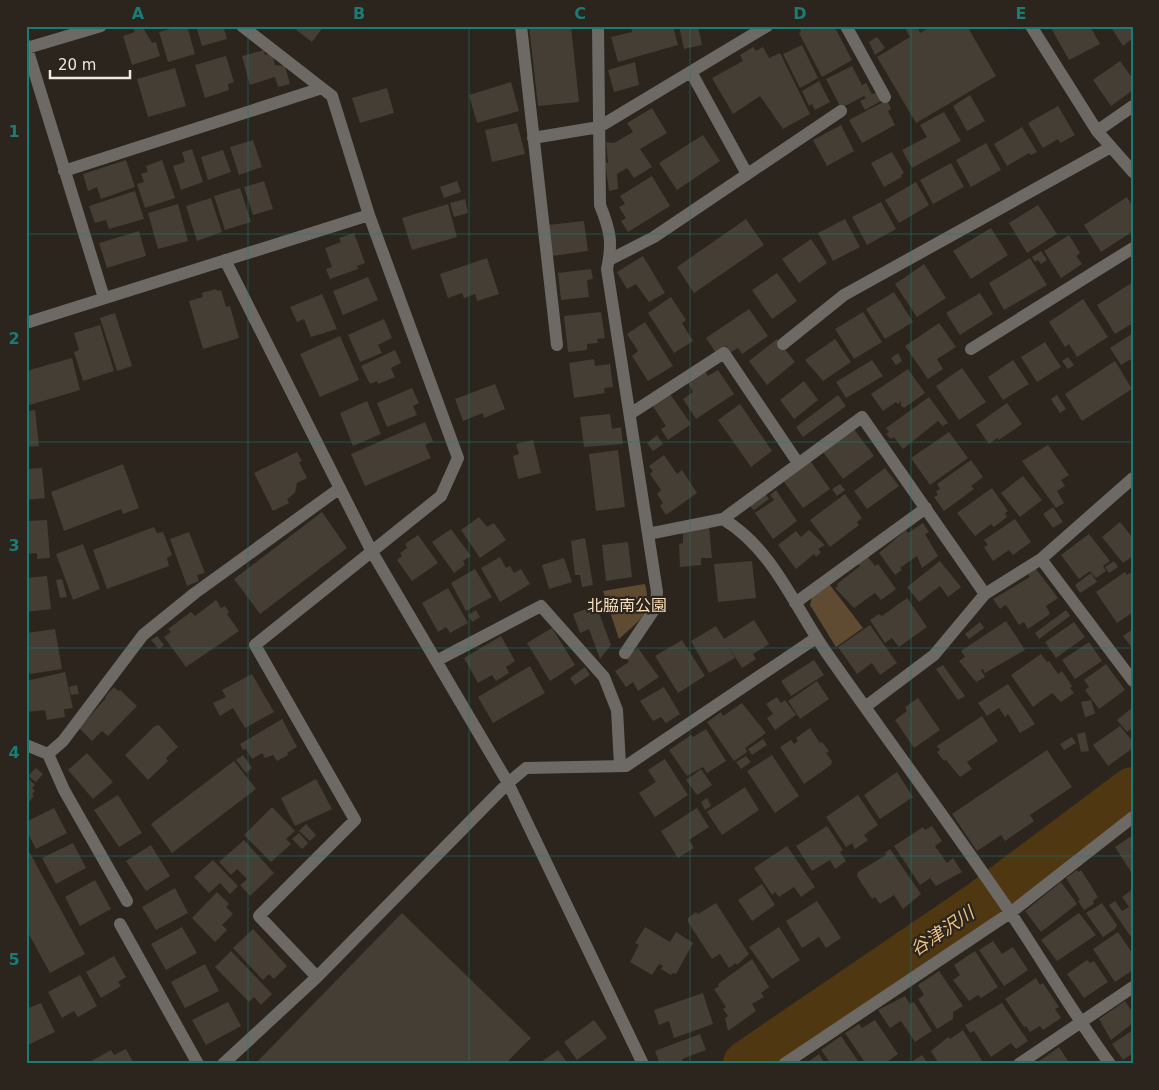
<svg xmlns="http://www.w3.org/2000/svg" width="1159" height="1090" font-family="'DejaVu Sans','Noto Sans JP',sans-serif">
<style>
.green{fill:#5f4b31}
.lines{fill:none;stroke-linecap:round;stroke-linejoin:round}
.river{stroke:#4f3712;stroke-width:48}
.building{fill:#443e35}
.minor{stroke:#6d6a66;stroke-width:12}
.grid{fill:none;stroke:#1a7c74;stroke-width:1;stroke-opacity:0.55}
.labels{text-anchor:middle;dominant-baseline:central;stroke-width:4.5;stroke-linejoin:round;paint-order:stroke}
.park-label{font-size:16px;fill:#fadfbc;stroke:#2b251d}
.water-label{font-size:18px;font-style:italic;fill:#edc185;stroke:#2b251d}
.neatline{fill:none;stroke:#1a7c74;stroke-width:2}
.grid-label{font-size:16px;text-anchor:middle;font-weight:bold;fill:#1a7c74}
</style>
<rect width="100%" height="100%" fill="#2b251d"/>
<path class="green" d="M645 584C653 615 640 619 619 639L603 591Z
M830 585 863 628 836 647 810 605 812 597Z"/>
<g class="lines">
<path class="river" d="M747 1064 982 904 1133 791"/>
</g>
<path class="building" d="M142 26 152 43 156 42 160 56 132 65 123 36 135 32 133 28Z
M169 26H187L195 54 168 62 159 32 170 29Z
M196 26H223L227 39 202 46Z
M291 26H324L312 42Z
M529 26H571L579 102 538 106Z
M631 26H673L678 45 618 62 611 37 632 32Z
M679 26H698L702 45 684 49Z
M799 26H834L852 60 822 77 799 33 801 32Z
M909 26H917L920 33 932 26H967L996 76 916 123 877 57 910 37 905 28Z
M1054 26H1090L1100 44 1069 60 1051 28Z
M1110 26H1133V38L1123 46Z
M877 37 885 48 875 55 869 42Z
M802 45 818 78 800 88 783 54Z
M753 47 756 51 763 47 769 58 780 53 810 114 783 129 760 96 733 114 712 78 743 61 740 55Z
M264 50 265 55 272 53 275 65 285 66 290 84 278 87 275 77 250 85 242 56Z
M226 56 234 82 228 84 229 90 205 98 195 65Z
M1120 61 1133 79V90L1111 106 1093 80Z
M635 62 639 85 614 92 608 70Z
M852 66 862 85 866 83 872 94 876 93 881 101 865 110 860 101 866 98 864 96 841 108 826 79Z
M175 68 186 106 148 117 137 79Z
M819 81 830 102 815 110 812 104 809 106 802 91Z
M511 82 519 111 477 123 469 95Z
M387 88 394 113 360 123 352 98Z
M970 95 985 121 967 131 953 106Z
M887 100 891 109 888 111 895 125 862 143 849 120Z
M1058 106 1075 135 1060 143 1058 139 1043 148 1028 123Z
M652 108 667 133 640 149 652 167 634 178 627 168 617 174 618 189 609 191 605 162 608 163 606 142 614 143 633 132 627 123Z
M944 112 961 141 912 168 902 150 927 137 920 125Z
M517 123 525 154 492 162 485 130Z
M841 125 854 151 827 166 813 140Z
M1022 127 1037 152 1031 155 1029 153 1007 166 994 144Z
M703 135 720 161 677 190 659 163Z
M253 140 262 167 239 175 230 147Z
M986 143 1001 170 971 187 956 160Z
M192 149 203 182 181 190 173 166 185 162 182 152Z
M223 150 231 172 208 180 201 157Z
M892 152 904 173 901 175 902 177 884 187 871 163Z
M126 160 135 187 101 199 97 187 88 191 83 174Z
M162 160 175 198 145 208 137 184 144 182 141 174 148 172 146 166Z
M951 163 964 187 933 204 920 180Z
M652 176 670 206 628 232 621 221 626 218 619 207 625 204 620 196Z
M264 181 273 209 253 215 244 187Z
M457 181 461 192 444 198 440 187Z
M916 182 929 205 899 223 885 200Z
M240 188 251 222 225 230 214 196Z
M135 191 144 219 109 229 106 220 95 223 89 206Z
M1127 197 1133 207V231L1101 252 1084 225Z
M211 198 222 232 197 241 186 206Z
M465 199 468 213 454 217 450 203Z
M881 202 896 229 867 245 852 217Z
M178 204 188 241 158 249 148 213Z
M448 204 457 237 412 250 402 218Z
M1038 205 1057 234 1027 253 1009 223Z
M746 219 764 245 694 293 677 267Z
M845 219 860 247 833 261 818 233Z
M584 221 588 251 552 256 548 225Z
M991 228 1008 255 971 279 953 251Z
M139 231 146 256 107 268 99 243Z
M354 233 365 263 357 266 358 269 330 279 326 269 332 267 325 248 341 242 339 238Z
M1069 235 1080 253 1076 256 1082 264 1061 278 1044 251Z
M811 239 827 263 799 283 782 259Z
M1041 251 1047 260 1041 264 1038 260 1035 262 1032 257Z
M643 256 665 293 649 302 636 284 627 289 617 272Z
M487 258 499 294 477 301 475 294 464 298 462 293 448 298 440 274Z
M1030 258 1047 285 1004 310 989 283Z
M924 264 946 298 917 317 895 284Z
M591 269 593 279 587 280 589 297 561 300 558 273Z
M777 273 797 301 772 319 752 290Z
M368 277 378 300 343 315 333 291Z
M1133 282V323L1115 334 1097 305Z
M216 289 218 291 221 290 226 307 230 306 239 338 203 349 189 301 203 297 202 293Z
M894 292 913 322 885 339 866 309Z
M980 293 993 314 960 335 946 313Z
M322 294 337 329 311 337 304 319 297 322 290 307Z
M671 297 686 320 682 323 693 341 674 353 648 313Z
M1083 299 1108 337 1077 357 1069 344 1065 347 1049 322Z
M749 309 768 336 742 354 738 348 731 352 726 346 716 353 706 338Z
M601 312 605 338 597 339 598 343 587 344V350L568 352 564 316Z
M863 312 882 342 854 359 835 329Z
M115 313 132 366 117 371 100 318Z
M384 319 392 338 378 345 382 353 360 362 348 335Z
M645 322 673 366 648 381 632 356 638 351 627 334Z
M939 323 956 347 937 359 943 369 928 379 905 346Z
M100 325 114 371 83 381 74 352 79 350 74 333Z
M1133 333V358L1121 365 1110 348Z
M340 336 359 380 320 397 300 354Z
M777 339 795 362 767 385 749 361Z
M835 339 851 362 823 381 805 360Z
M1045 342 1061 367 1037 382 1021 357Z
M395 350 401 363 391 368 395 377 378 384 377 381 370 384 361 366Z
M898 353 902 361 896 365 891 358Z
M1068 357 1074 365 1068 369 1062 361Z
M72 358 80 390 26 406V371Z
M594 359 595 366 610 364 613 387 604 388 605 393 574 398 569 363Z
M872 360 883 376 846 398 836 382Z
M1013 360 1029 384 1003 400 988 377Z
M1115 361 1132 389 1082 421 1065 394Z
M962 368 986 402 959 420 936 386Z
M908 369 925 393 904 408 901 406V401L898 404 896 402 883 411 871 394Z
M718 370 734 394 696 419 683 399 693 392 688 382 705 371 708 376Z
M804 381 818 400 794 419 780 400Z
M495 384 505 409 484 418 483 413 463 421 455 399Z
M412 388 419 403 413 406 417 415 387 427 377 403Z
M670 394 691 424 668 440 661 429 666 426 652 405Z
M838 395 846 406 803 437 796 427Z
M1057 395 1066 409 1060 413 1051 399Z
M929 397 948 423 943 426 938 421 903 449 894 437 891 439 886 434 889 432 886 428Z
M367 401 381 434 353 446 340 413Z
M1007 403 1022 424 999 440 997 438 989 444 976 425Z
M740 404 772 451 751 467 718 420Z
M35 410 39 446 26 447V411Z
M610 414 612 429 621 427 623 444 584 447 580 417Z
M425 422 433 441 425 445 431 458 365 486 351 454Z
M854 429 874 456 843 479 823 452Z
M949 432 968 458 930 485 911 458Z
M657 435 663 444 653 451 647 443Z
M533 440 541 473 518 479 513 456 519 454 516 444Z
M1048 445 1069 475 1061 480 1065 486 1057 491 1064 503 1056 508 1022 461Z
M618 450 625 507 596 511 589 454Z
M297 452 302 461 299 462 307 478 297 483 295 493 287 499 289 503 273 511 254 473Z
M664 455 677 474 682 470 697 493 666 515 660 506 663 503 657 494 661 490 650 474 653 471 649 466Z
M809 459 830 489 803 508 782 479Z
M971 460 983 477 971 486 974 489 944 511 934 497 938 495 936 491 940 489 937 484Z
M123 464 139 508 123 514 121 509 64 531 51 492Z
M42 468 45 498 26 500V469Z
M885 468 899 486 867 509 854 491Z
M1023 476 1042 500 1020 517 1001 493Z
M840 484 845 490 837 496 832 489Z
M992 488 1008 511 1005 513 1007 517 994 527 991 524 975 536 957 513Z
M776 490 797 521 773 539 755 513 774 500 770 495Z
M765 493 769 499 754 510 749 505Z
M845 494 862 518 857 522 859 525 830 547 810 520Z
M1053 507 1063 522 1053 528 1043 514Z
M322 512 347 548 260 614 234 579Z
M479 517 487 527 494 523 506 540 480 558 461 530Z
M1015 519 1031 542 1013 555 1009 550 993 561 984 547 988 545 984 540Z
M47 520 50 558 37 559V553L26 554V521Z
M1120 522 1133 538V556L1123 563 1102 537Z
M923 523 929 532 925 534 938 556 922 568 917 556 900 568 902 570 895 575 879 553 906 530 908 533Z
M154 527 157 533 163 532 172 555 167 558 169 566 107 589 93 550Z
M709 527 712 558H701V565L680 567 679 544 683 543V529Z
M451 529 471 556 463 561 465 565 454 573 432 542Z
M809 530 825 545 818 549 821 552 816 557 814 554 796 569 778 545 796 531 801 537Z
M189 532 205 573 197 575 199 581 187 586 170 539Z
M1089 534 1110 561 1103 566 1106 571 1096 578 1090 571 1079 579 1061 555Z
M418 535 438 563 412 581 397 560 402 556 400 553 407 548 405 544Z
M585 538 593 585 582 587 580 575H575L571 541Z
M628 542 632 577 606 581 602 545Z
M83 544 100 589 73 600 56 554Z
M500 557 506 568 510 566 514 573 521 569 530 584 500 602 481 568Z
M868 557 875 566 878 564 896 589 881 600 875 593 854 608 835 588 838 586 837 584 860 566 858 564Z
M564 558 572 582 549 589 542 565Z
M752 561 756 598 718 602 714 564Z
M940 561 961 587 948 597 940 586 919 602 907 587Z
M1114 561 1118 567 1109 573 1105 567Z
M475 569 492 597 466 611 451 583Z
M1036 569 1058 598 1046 606 1050 614 1028 629 1024 622 1019 625 1006 605 1000 609 993 599 1030 577 1028 574Z
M1133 571V612L1117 623 1096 592 1125 572 1127 575Z
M1091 573 1097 582 1080 593 1075 585Z
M47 576 51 609 26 612V578Z
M62 579 67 597 60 598 56 580Z
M448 588 468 623 450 633 446 627 438 632 422 603Z
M907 598 927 627 899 647 892 638 885 643 870 620 879 614 882 616Z
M216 600 221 608 225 606 229 612 227 614 239 631 186 667 164 637 171 632 168 629 191 612 195 616Z
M596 605 611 645 600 659 589 629 580 633 573 614Z
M476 610 480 617 472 622 468 615Z
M1066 610 1070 616 1039 639 1035 633Z
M754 620 769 644 753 654 756 659 742 668 726 643 735 658 709 673 691 641 716 626 724 639Z
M1006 621 1025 650 985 673 983 669 981 670 985 677 976 682 959 661 965 657 961 651Z
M980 622 984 628 969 639 965 634Z
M1074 622 1085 637 1056 658 1045 642Z
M870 625 897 663 880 675 872 663 857 674 838 647Z
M552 628 575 665 550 681 527 643Z
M55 629 62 669 30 674 26 666V633Z
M1133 629V649L1123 636Z
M157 636 164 645 159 649 151 640Z
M501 636 515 661 506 667 509 673 496 681 492 675 478 683 464 658Z
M682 640 705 676 678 693 655 656Z
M1089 642 1102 661 1075 679 1062 660Z
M638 648 659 677 638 691 633 682 626 687 615 671 629 662 625 657Z
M1041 654 1047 662 1049 661 1058 674 1062 671 1072 686 1070 688 1074 693 1061 702 1052 693 1033 707 1011 675Z
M814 660 824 675 791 696 781 681Z
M1106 664 1125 690 1099 709 1085 690 1089 687 1084 680Z
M943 665 965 696 958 700 936 669Z
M530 666 545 693 493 723 478 697Z
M585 667 590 675 575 685 570 678Z
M65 672 73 708 64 709 65 717 47 720 45 710 27 712 26 681Z
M252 674 274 712 245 728 233 708 220 716 213 703 226 697 222 690Z
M817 681 829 699 800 719 788 701Z
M1008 684 1035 724 1020 733 1008 714 1005 717 999 708 987 716 978 703Z
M77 685 79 694 71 695 69 687Z
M114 687 118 691 120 690 137 706 108 736 102 731 92 741 79 728 106 698 105 697Z
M664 687 680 714 666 723 661 717 653 721 640 701Z
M777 697 781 703 785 700 796 715 775 730 767 718 773 714 766 704Z
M918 698 940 730 914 748 895 720 907 711 905 707Z
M1091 700 1095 714 1085 717 1081 702Z
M742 703 766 733 745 748 747 752 734 761 707 722 721 712 723 716Z
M1133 707V728L1127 732 1117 720Z
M982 716 998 741 967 762 972 769 960 777 946 760 944 761 937 752 940 750 937 746Z
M282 719 297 747 287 753 288 755 277 761 273 755 265 758 262 753 252 759 246 749 243 750 240 744Z
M159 725 178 747 166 758 168 761 148 780 125 755 155 726Z
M1120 726 1133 742V748L1108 766 1093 745Z
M810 728 820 743 822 742 829 751 826 753 832 761 831 765 804 784 780 747 791 740 794 744 798 741 796 738Z
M706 729 726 761 707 773 703 767 687 776 669 750 691 735 693 737Z
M1085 732 1089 751 1081 752 1077 734Z
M1072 737 1076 743 1064 750 1060 744Z
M763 739 767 745 752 755 748 749Z
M1047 750 1072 787 1030 815 1034 821 1005 841 1001 835 977 851 952 814Z
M87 753 113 782 93 799 68 770Z
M243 755 252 768 246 773 236 760Z
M772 755 799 796 775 813 747 771Z
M746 756 751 762 741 769 736 762Z
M665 759 688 795 655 817 639 793 656 782 648 770Z
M234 761 256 789 172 853 151 824Z
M36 768 43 774 36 782 28 776Z
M701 769 712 785 697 795 686 780Z
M897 772 913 797 880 819 864 795Z
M28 778 35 785 32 788 35 791 32 794 34 796 26 805Z
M316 779 332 809 295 826 281 798Z
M745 787 759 810 722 835 707 812Z
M118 795 142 833 119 847 94 810Z
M858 795 878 825 864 835 868 840 855 849 852 843 846 847 826 817Z
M707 798 711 806 705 810 701 802Z
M272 807 295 831 286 839 291 844 271 862 244 835Z
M54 808 67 833 36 849 26 830V822Z
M697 808 709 827 689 840 694 848 678 858 661 831Z
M306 824 316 835 310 841 299 831Z
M827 826 843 850 840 852 846 861 835 869 830 860 812 871 796 846Z
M932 826 942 841 935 846 947 863 953 858 962 872 936 886 930 878 920 885 894 846 923 827 925 830Z
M299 833 308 843 302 849 292 839Z
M1133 835V875L1115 847Z
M244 840 274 873 250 896 240 885 247 879 237 869 231 875 219 862Z
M73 843 86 868 56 884 42 858Z
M151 845 170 876 146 891 126 861Z
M26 846 85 954 50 973 26 929Z
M787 846 815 887 801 897 794 887 779 897 775 892 772 895 754 868Z
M890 849 921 894 903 909 894 895 880 904 875 897 872 899 857 876 858 872 886 855 885 853Z
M213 860 238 886 230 894 220 883 209 893 194 877Z
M1077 870 1078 872 1081 870 1098 897 1093 901 1094 904 1084 910 1078 901 1080 900 1066 878Z
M95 880 111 909 80 926 65 897Z
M1061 882 1077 904 1041 932 1025 911Z
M762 884 775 905 752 921 738 900Z
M175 888 188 913 156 930 142 907Z
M1133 889V940L1109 905 1115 901 1122 911 1129 907 1122 897Z
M217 892 229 904 226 907 233 914 222 925 227 930 215 942 192 918Z
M817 901 841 938 826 948 819 937 802 948 786 921Z
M716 903 749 954 737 965 736 963 729 968 720 954 712 959 688 922V918L696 912 698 914Z
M1102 903 1117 925 1115 929 1103 937 1086 913Z
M402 913 531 1038 505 1064H255Z
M1079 913 1096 935 1057 961 1041 940Z
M182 927 197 953 166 970 151 944Z
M645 927 670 942 676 932 693 943 676 974 673 973 671 975 661 969 663 966 659 964 652 975 630 962 639 945 635 943Z
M779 927 800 960 772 979 749 947Z
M253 929 287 966 274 979 269 974 263 980 233 948Z
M1118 932 1133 954V970L1115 982 1093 949Z
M993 941 1002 954 1013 947 1028 970 1004 986 979 950Z
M231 951 272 994 261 1005 254 997 249 1002 215 967Z
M975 951 998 987 981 998 978 995 969 1001 953 980 960 975 954 965Z
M114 956 126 977 118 982 121 986 101 998 86 972Z
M752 959 769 987 761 993 764 997 752 1004 756 1011 728 1031 725 1018 728 1016 723 1009 726 1007 714 989 719 986 718 984Z
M1087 960 1090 963 1094 961 1108 982 1084 998 1067 974Z
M205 964 219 991 185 1008 171 982Z
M939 971 963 1006 953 1012V1019L937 1029 918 999 924 995 918 985Z
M80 975 97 1006 78 1017 74 1011 62 1018 48 992Z
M1036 978 1040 985 1043 983 1059 1007 1055 1009 1061 1018 1043 1030 1040 1026 1030 1032 1026 1026 1024 1027 1005 999Z
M703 993 713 1024 674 1038 669 1021 659 1025 654 1010Z
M905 996 910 1004 914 1002 932 1031 915 1042 901 1021 890 1028 878 1010Z
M1125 1001 1133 1013V1023L1111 1040 1099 1019Z
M228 1002 241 1026 206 1045 192 1020Z
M41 1003 55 1032 28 1045 26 1009Z
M1002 1003 1028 1041 1016 1049 1011 1043 991 1057 974 1031 970 1033 965 1025Z
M594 1020 607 1038 577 1060 564 1042Z
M875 1020 898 1054 884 1064H880L878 1061 874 1064H866L845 1033 859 1024 862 1028Z
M963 1030 984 1064H939L931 1051 948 1037 950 1039Z
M1133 1030V1053L1123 1060 1112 1044Z
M700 1034 706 1050 682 1059 684 1064H660L655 1051Z
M841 1036 860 1064H831L821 1050Z
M1059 1047 1070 1064H1035Z
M126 1049 134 1064H86L111 1050 114 1055Z
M558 1050 568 1064H542L541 1062Z
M819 1054 825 1064H805Z
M922 1055 928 1064H908Z"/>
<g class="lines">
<path class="minor" d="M242 26 332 96 369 215 458 458 441 496 255 645 355 820 259 916 317 977
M521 26 557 345
M598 26 600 205C610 230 613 242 607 269L657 592 656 607 625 653
M846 26 885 97
M1031 26 1097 131 1133 172
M26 45 104 298
M27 48 101 26
M691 72 747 174
M1097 131 1133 106
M533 138 599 127 767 26
M64 171 322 88
M225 260 372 552 508 783 643 1064
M609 260 654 237 841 111
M26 323 369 215
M783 344 844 295 1111 147
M971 349 1133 248
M630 414 724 353 798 463
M723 519 862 417 985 594
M648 534 723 519C773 549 794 606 826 652 887 739 950 824 1010 912 1044 963 1074 1015 1110 1064
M1041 559 1133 681
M795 603 926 508
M436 661 541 606 604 677 617 710 620 765
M865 707 934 655 985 594 1041 559 1133 478
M26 745 48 754 63 741 143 635 195 593 340 488
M48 754 64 790 127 901
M120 924 198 1064
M223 1064 317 977 508 783 526 768 626 766 816 638
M784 1064 1010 913 1133 817
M1019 1064 1133 987"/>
</g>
<path class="grid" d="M248 26V1064M469 26V1064M690 26V1064M911 26V1064M26 234H1133M26 442H1133M26 648H1133M26 856H1133"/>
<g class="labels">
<g class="park-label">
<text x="627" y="605">北脇南公園</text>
</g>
<g class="water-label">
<text transform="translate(942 931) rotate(-34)">谷津沢川</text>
</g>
</g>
<rect width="1159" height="1090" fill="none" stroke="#2b251d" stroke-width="55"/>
<path d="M50 70v8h80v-8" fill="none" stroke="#ece8e3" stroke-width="2.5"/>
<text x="58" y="70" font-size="15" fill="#ece8e3" stroke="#2b251d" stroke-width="4" paint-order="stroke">20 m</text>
<rect x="28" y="28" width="1104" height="1034" class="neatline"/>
<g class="grid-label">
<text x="138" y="19">A</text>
<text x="359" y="19">B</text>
<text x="580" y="19">C</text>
<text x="800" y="19">D</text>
<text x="1021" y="19">E</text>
<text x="14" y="137">1</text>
<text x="14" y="344">2</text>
<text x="14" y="551">3</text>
<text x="14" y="758">4</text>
<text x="14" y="965">5</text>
</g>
</svg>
